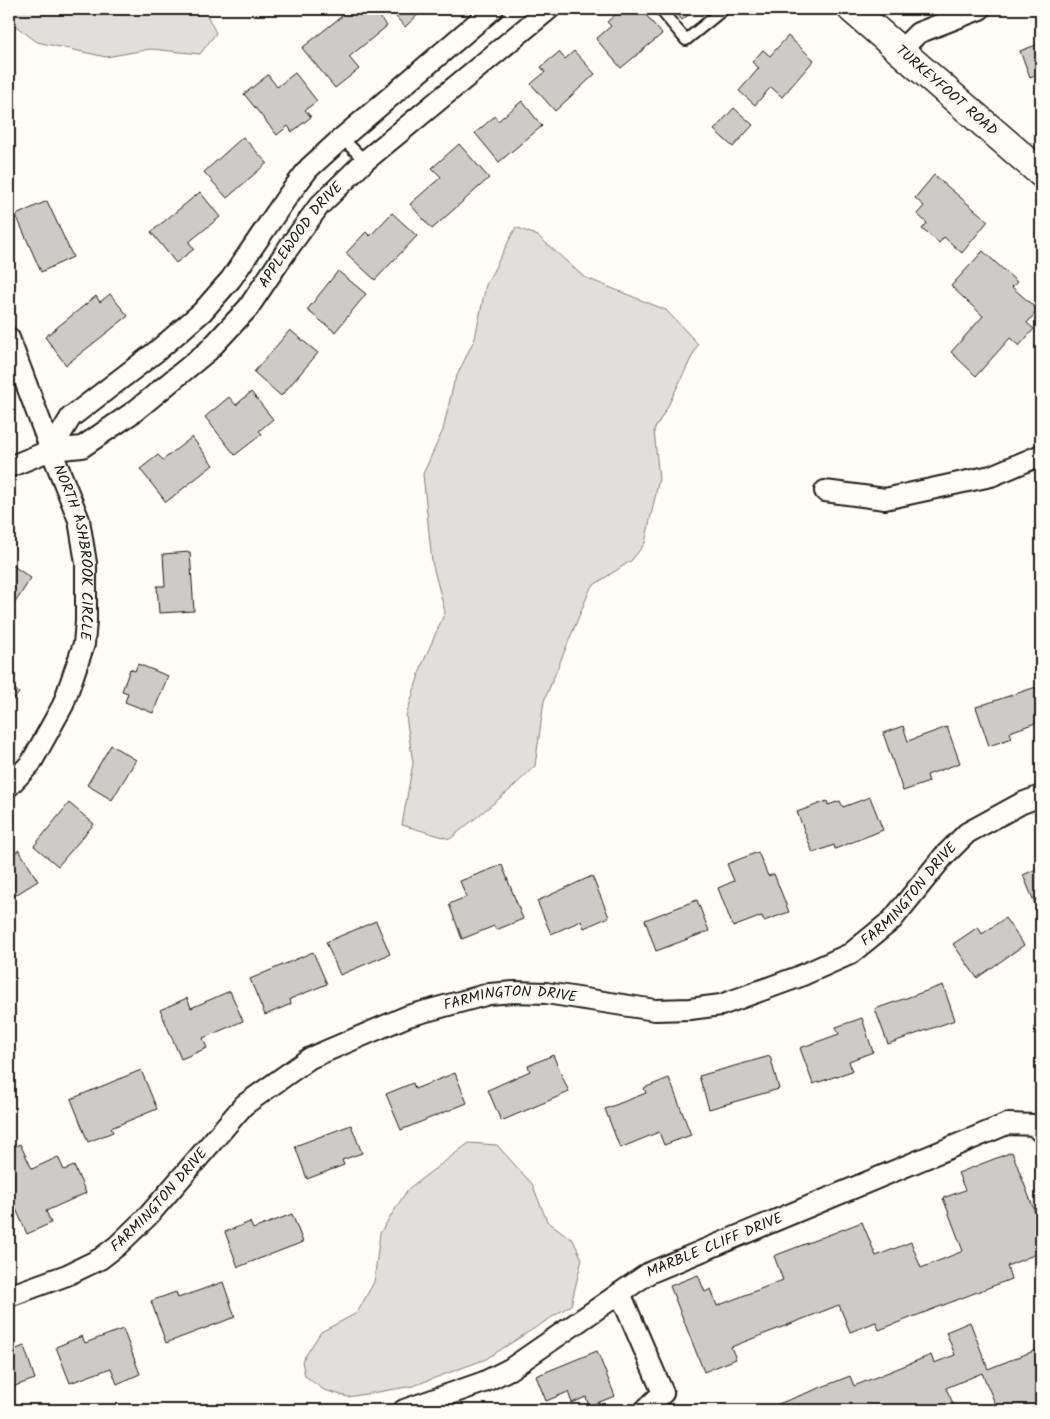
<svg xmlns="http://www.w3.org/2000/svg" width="1050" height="1419" font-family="Kalam,sans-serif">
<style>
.green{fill:#e0dfdb;stroke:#7e7e7c}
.building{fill:#cccbc8;stroke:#1c1c1c}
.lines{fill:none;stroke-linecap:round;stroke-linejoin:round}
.service-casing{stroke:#1c1c1c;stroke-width:14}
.minor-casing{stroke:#1c1c1c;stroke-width:24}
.secondary-casing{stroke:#1c1c1c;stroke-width:31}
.service{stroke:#fdfcf7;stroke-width:10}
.minor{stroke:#fdfcf7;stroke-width:20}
.secondary{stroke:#fdfcf7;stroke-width:28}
.labels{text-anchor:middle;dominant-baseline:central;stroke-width:4;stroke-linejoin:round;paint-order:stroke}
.street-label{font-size:15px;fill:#1c1c1c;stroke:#fdfcf7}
</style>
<rect width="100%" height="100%" fill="#fdfcf7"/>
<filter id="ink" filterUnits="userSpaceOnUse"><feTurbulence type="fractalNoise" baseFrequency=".02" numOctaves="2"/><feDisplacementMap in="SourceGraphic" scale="10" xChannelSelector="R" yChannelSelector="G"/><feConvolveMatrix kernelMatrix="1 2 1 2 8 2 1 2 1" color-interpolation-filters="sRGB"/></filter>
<g filter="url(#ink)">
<path class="green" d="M9 9H204L216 33 200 54 151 49 106 57 37 42 9 21Z
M516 227 538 236 584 277 666 310 698 344 667 408 654 430 659 479 645 543 632 560 591 587 544 701 535 766 511 789 450 839 402 825 413 763 406 716 422 665 445 612 432 562 423 474 443 430 454 382 475 338 486 285Z
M469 1143 497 1145 532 1184 547 1221 573 1240 582 1259 571 1305 486 1359 413 1386 348 1397 324 1390 305 1376 302 1361 321 1332 357 1313 374 1282 380 1233 408 1189Z"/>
<path class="building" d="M336 9H372L387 26 349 57 359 69 335 88 302 48 342 16Z
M389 9H424L405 27Z
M622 9 627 14 633 9H641L662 34 621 68 596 39 611 26 607 22Z
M673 9H696L682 20Z
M788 36 814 60 782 97 771 87 755 105 739 91 759 68 752 62 763 50 770 56Z
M1041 43V73L1030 77 1020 51Z
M574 51 595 74 555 111 531 84 545 72 541 67 559 52 565 59Z
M295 73 317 101 305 110 311 117 292 132 288 126 277 135 244 94 268 75 277 87Z
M522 101 542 126 499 162 475 133 495 116 498 121Z
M734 108 753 125 733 147 714 130Z
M243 137 267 163 227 198 204 172Z
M459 144 489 178 432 229 410 204 441 177 432 168Z
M934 175 988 221 962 253 944 237 939 243 922 229 927 223 917 214 924 206 915 198Z
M200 192 220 217 189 242 194 249 176 263 151 232Z
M47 201 73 257 41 272 16 215Z
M392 213 417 236 375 280 346 253 366 232 370 236Z
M983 251 1017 282 1012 287 1038 310 1027 323 1034 329 1019 346 1010 338 976 376 951 352 983 316 951 286Z
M338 271 366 294 335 332 307 310Z
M110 294 128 316 66 365 45 337 96 296 100 302Z
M290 330 318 353 281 396 254 372Z
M251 392 273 419 259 431 262 434 235 455 205 417 229 397 236 405Z
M192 437 213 465 166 502 140 469 158 455 163 460Z
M190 552 194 611 159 613 157 586H165L163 554Z
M9 563 31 578 9 612Z
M138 664 168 676 153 713 125 702 128 693 122 691 130 669 135 671Z
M9 683 19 693 9 705Z
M1036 687 1041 705V721L1010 732 1012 738 989 746 976 707Z
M903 726 908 741 947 727 960 763 927 775 929 782 903 791 883 733Z
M111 745 136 760 112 800 87 785Z
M870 797 883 830 835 849 834 845 813 853 797 812 827 801 828 805 840 801 843 807Z
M69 803 94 824 58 866 34 846Z
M19 850 38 881 9 899V857Z
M758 852 768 876 774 874 789 912 764 921 762 916 733 927 718 888 734 881 727 864Z
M502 865 523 919 496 930 494 926 462 939 449 904 466 897 460 881Z
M1041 867V904L1036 906 1023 875Z
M592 876 609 917 584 928 581 921 551 934 537 901Z
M697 900 709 931 656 951 645 920Z
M1005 918 1024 945 977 978 953 944 978 927 982 934Z
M376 921 390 954 340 975 326 942Z
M313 952 327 984 290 999 291 1004 265 1015 250 979Z
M943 985 955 1020 888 1044 875 1009Z
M230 991 243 1021 203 1038 207 1048 181 1059 160 1010 187 998 191 1008Z
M862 1018 873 1052 849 1061 852 1071 813 1084 800 1048 839 1034 836 1027Z
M553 1055 569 1092 501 1121 488 1090 530 1071 528 1066Z
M770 1056 779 1089 709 1109 699 1076Z
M141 1070 157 1109 111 1128 113 1132 88 1142 71 1099Z
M455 1073 467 1103 401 1130 386 1094 413 1083 415 1089Z
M669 1078 691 1135 664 1145 659 1132 620 1148 605 1109 646 1093 644 1088Z
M351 1125 362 1153 342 1160 344 1165 307 1179 295 1146Z
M20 1144 32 1169 58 1157 64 1170 74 1166 86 1193 46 1211 51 1223 27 1234 9 1193V1149Z
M1012 1152 1041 1228V1252L1007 1266 1011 1279 879 1330 876 1322 850 1332 839 1305 731 1347 736 1359 704 1372 670 1286 698 1275 705 1292 711 1289 717 1306 783 1280 774 1256 862 1222 876 1256 911 1242 921 1268 963 1251 943 1198 965 1190 958 1173Z
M292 1214 303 1242 238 1267 225 1232 250 1222 253 1229Z
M223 1282 235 1317 166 1343 151 1301 176 1292 178 1298Z
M970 1322 988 1369 1041 1348V1410H998L982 1373 946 1388 956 1410H763L850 1376 854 1386 931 1355 934 1363 955 1355 946 1332Z
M123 1329 140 1374 117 1384 111 1368 70 1383 56 1347 82 1336 85 1343Z
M24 1346 35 1379 9 1388V1352Z
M597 1351 615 1396 589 1406 586 1397 572 1403 568 1392 546 1401 536 1376Z"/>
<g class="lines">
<defs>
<path id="service" d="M660 9 686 40 724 9
M342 138 365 161"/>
<g id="minor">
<path d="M900 51 918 33 980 9"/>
<path id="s1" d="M9 338 51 450 79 520 86 563V621L84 644 63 705 31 763 9 786"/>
<path d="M51 450 71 417 157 351 202 312 231 279 287 197 309 168 342 138 493 9"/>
<path id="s2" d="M9 467 51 450 82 447 135 411 208 351 248 308 287 250 319 206 365 161 549 9"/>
<path d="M825 491 885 499 991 476 1041 455"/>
<path d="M620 1293 663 1393 645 1410"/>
<path id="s3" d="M9 1296 67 1275 100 1259 117 1246 149 1215 244 1105 310 1058 408 1016 489 994 514 992 546 993 655 1010 690 1009 721 1005 798 977 850 954 892 920 943 857 967 833 1022 803 1041 796"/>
<path id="s4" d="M404 1410 484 1382 510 1369 649 1273 1007 1124 1034 1125 1041 1132"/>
</g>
<g id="secondary">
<path id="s5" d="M852 9 1041 173"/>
</g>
</defs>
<use href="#service" class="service-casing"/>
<use href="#minor" class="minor-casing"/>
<use href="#secondary" class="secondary-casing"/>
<use href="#service" class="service"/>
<use href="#minor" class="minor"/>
<use href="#secondary" class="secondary"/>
</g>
</g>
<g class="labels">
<g class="street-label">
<text stroke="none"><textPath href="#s5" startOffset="125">TURKEYFOOT ROAD</textPath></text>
<text stroke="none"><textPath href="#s2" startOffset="384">APPLEWOOD DRIVE</textPath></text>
<text stroke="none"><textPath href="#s1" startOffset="226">NORTH ASHBROOK CIRCLE</textPath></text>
<text stroke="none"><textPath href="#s3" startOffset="1038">FARMINGTON DRIVE</textPath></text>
<text stroke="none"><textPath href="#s3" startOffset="602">FARMINGTON DRIVE</textPath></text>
<text stroke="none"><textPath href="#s3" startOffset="182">FARMINGTON DRIVE</textPath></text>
<text stroke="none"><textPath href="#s4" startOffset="354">MARBLE CLIFF DRIVE</textPath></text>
</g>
</g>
<rect width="1050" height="1419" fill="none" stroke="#fdfcf7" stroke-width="30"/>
<rect x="15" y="15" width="1020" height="1389" fill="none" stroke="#1c1c1c" stroke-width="2" filter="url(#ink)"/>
</svg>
